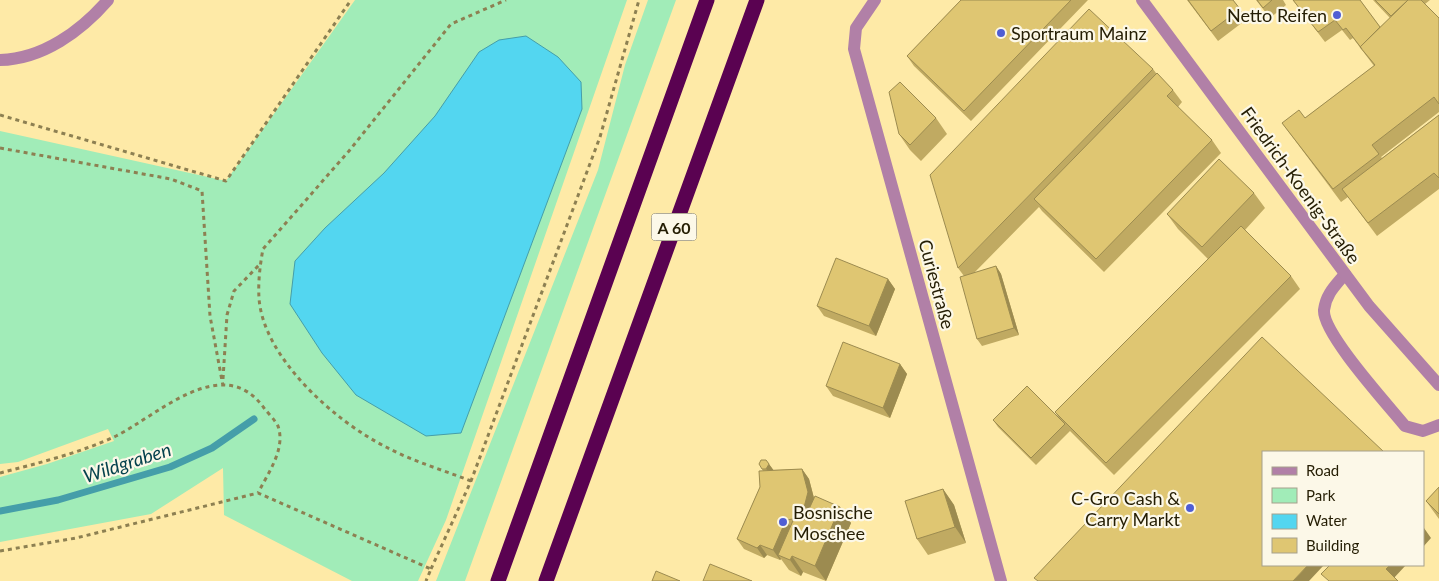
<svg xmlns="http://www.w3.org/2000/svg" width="1439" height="581" font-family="Lato,sans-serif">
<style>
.green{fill:#a1ecb8}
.water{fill:#53d6f0;stroke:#459ea9}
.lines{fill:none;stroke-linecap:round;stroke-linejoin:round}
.stream{stroke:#459ea9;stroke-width:7}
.path{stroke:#8d8052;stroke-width:3;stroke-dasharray:4 4;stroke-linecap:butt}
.lane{stroke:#b180a7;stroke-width:12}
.street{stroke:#b180a7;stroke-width:12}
.highway{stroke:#5a0251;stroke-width:15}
.wall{fill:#c0aa62}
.shaded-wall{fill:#9c8b50}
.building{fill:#dfc672;stroke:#9c8b50}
.poi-dot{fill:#505ed4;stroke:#fcf8e8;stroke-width:2}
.labels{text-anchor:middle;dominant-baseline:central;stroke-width:4.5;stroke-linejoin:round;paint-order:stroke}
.shield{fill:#fcf8e8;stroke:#655f48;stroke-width:1}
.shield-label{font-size:16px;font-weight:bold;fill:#241d03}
.poi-label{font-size:18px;fill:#241d03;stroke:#fcf8e8;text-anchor:end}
.street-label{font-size:18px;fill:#241d03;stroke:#fcf8e8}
.water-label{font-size:19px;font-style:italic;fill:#05424d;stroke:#fcf8e8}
</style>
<rect width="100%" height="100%" fill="#feeaa7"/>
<path class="green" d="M355 0H627L446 520 418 581H352L224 515 223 468 151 514 0 542V477L47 464 114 441 108 429 18 462 0 464V131L226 181Z
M648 0H676L465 581H436L598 170 625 65Z"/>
<path class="water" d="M526 36 558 57 581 82 582 109 461 433 426 436 356 395 322 353 290 304 295 261 325 228 384 173 435 116 479 52 499 40Z"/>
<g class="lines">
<path class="stream" d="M0 511 58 500 170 467 212 448 254 419"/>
<path class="path" d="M0 115 226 181 351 0
M0 148 171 179 202 191 210 316 223 386
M223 379 227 315 234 291 260 264
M0 473C35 464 83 452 116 436 158 415 223 351 264 408 268 413 275 420 278 426 286 449 268 473 258 493
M471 481C443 470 412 461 386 447 336 422 263 358 259 298 258 282 260 265 263 249L349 151 451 24 506 0
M0 551 76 538 258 493 431 569 426 581
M431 569 471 481 600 137 639 0"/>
<path class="lane" d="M1345 274C1335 286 1326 294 1324 310 1322 333 1388 405 1405 426L1423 431 1439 425"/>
<path class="street" d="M875 0 856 28 854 49 1001 581
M1142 0 1369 306 1439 385
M0 60C43 59 81 31 108 0"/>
<path class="highway" d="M498 581 707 0
M546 581 757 0"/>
</g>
<path class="wall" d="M961 0H1088L971 121 914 66 907 56Z
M1187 0H1233L1247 19 1218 41Z
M1256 0H1283L1286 5 1270 18Z
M1293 0H1360L1380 27 1390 18 1373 0H1430L1425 4 1439 18V112L1381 157 1382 158 1439 115V189L1377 236 1348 197 1341 202 1282 123 1305 118 1374 66 1353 38 1350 40 1342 30 1325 42Z
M1153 69 1156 73 1173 90 1182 102 1178 107 1212 140 1221 153 1104 272 1042 211 1039 207 974 273 996 266 1001 274 1019 335 982 346 977 339 964 276 958 268Z
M936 118 947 134 921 161 910 150 899 134Z
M1254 193 1265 208 1245 230 1291 276 1300 289 1114 475 1070 431 1036 465 998 427 993 420 1059 418 1055 412 1208 259 1178 229 1167 214Z
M888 279 895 289 876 336 824 316 817 306Z
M900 364 907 374 890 418 833 396 826 386Z
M766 460 773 470 802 469 809 479 814 498 840 507 851 523 826 581 803 572 801 576 789 570 781 559 780 560 767 555 764 558 744 549 737 539 760 487 763 471 762 469Z
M1439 487V519L1426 501Z
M943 489 954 505 966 543 928 555 917 539Z"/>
<path class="shaded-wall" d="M996 266 1001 274 1019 335 1014 328Z
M888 279 895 289 876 336 869 326Z
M900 364 907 374 890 418 883 408Z
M769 464 778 476 775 481 766 469Z
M802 469 809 479 815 502 808 529 801 519Z
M943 489 954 505 966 543 955 527Z
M840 507 851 523 826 581 815 566Z
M786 520 793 530 778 555 781 559 780 560 773 550Z
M1424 528 1431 538 1423 547V529Z
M760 545 767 555 764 558 757 548Z
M792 556 803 572 801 576 790 560Z
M1308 565H1324L1309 581H1293Z
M1390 565H1406L1393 579 1386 569Z"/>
<path class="building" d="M961 0H1071L964 111 907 56Z
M1188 0H1233L1240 9 1211 31Z
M1257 0H1272L1263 8Z
M1293 0H1360L1380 27 1360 47 1362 49 1346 28 1343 30 1335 20 1318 32Z
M1375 0H1408L1391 16Z
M1408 0H1421L1439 18V104L1434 97 1372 145 1379 154 1333 189 1282 123 1299 110 1305 118 1375 65 1360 47Z
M1089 9 1153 69 958 268 930 175Z
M1157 73 1173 90 1167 96 1212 140 1096 259 1034 199Z
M900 82 936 118 910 145 899 134 889 92Z
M1439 115V178L1434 173 1368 223 1342 189Z
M1219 159 1254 193 1202 247 1167 214Z
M1241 226 1291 276 1106 463 1055 412Z
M836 258 888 279 869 326 817 306Z
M996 266 1014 328 977 339 960 277Z
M1262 337 1384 452H1263V565H1308L1293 581H1038L1034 578Z
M843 342 900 364 883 408 826 386Z
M1027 386 1065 424 1031 458 993 420Z
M761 460H766L769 464 766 469H762L759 464Z
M802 469 808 492 801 519 795 516 793 519 786 520 773 550 760 545 757 548 737 539 760 487 759 471Z
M1439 487V514L1426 501Z
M943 489 955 527 917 539 905 501Z
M815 496 840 507 815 566 792 556 790 560 778 555 795 516 804 520Z
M710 564 752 581H703Z
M1330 565H1390L1386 569 1398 581H1329L1321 574Z
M656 571 680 581H652Z"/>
<g class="poi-dot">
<circle cx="1337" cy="15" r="5"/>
<circle cx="1001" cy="33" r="5"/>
<circle cx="1190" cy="508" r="5"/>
<circle cx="783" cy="522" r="5"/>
</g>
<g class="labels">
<rect class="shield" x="651.5" y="213.5" width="45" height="27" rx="4"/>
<g class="shield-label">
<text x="674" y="227">A 60</text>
</g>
<g class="poi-label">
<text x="1327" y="15">Netto Reifen</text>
<text x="1011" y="33" text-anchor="start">Sportraum Mainz</text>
<text x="1180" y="498">C-Gro Cash &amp;<tspan x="1180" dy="21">Carry Markt</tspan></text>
<text x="793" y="512" text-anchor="start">Bosnische<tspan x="793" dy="21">Moschee</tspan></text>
</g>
<g class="street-label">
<text transform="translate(1301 185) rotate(54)">Friedrich-Koenig-Straße</text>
<text transform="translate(937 284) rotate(75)">Curiestraße</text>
</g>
<g class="water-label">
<text transform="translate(127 462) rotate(-18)">Wildgraben</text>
</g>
</g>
<rect x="1262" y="451" width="162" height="115" fill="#fcf8e8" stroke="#a6a08c"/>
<rect x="1272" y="467" width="25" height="8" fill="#b180a7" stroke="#a6a08c"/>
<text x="1306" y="476" font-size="15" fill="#241d03">Road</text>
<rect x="1272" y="488" width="25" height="15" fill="#a1ecb8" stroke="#a6a08c"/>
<text x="1306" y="501" font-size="15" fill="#241d03">Park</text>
<rect x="1272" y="514" width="25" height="15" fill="#53d6f0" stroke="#a6a08c"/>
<text x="1306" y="526" font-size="15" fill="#241d03">Water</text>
<rect x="1272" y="538" width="25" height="15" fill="#dfc672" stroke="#a6a08c"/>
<text x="1306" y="551" font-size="15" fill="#241d03">Building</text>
</svg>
